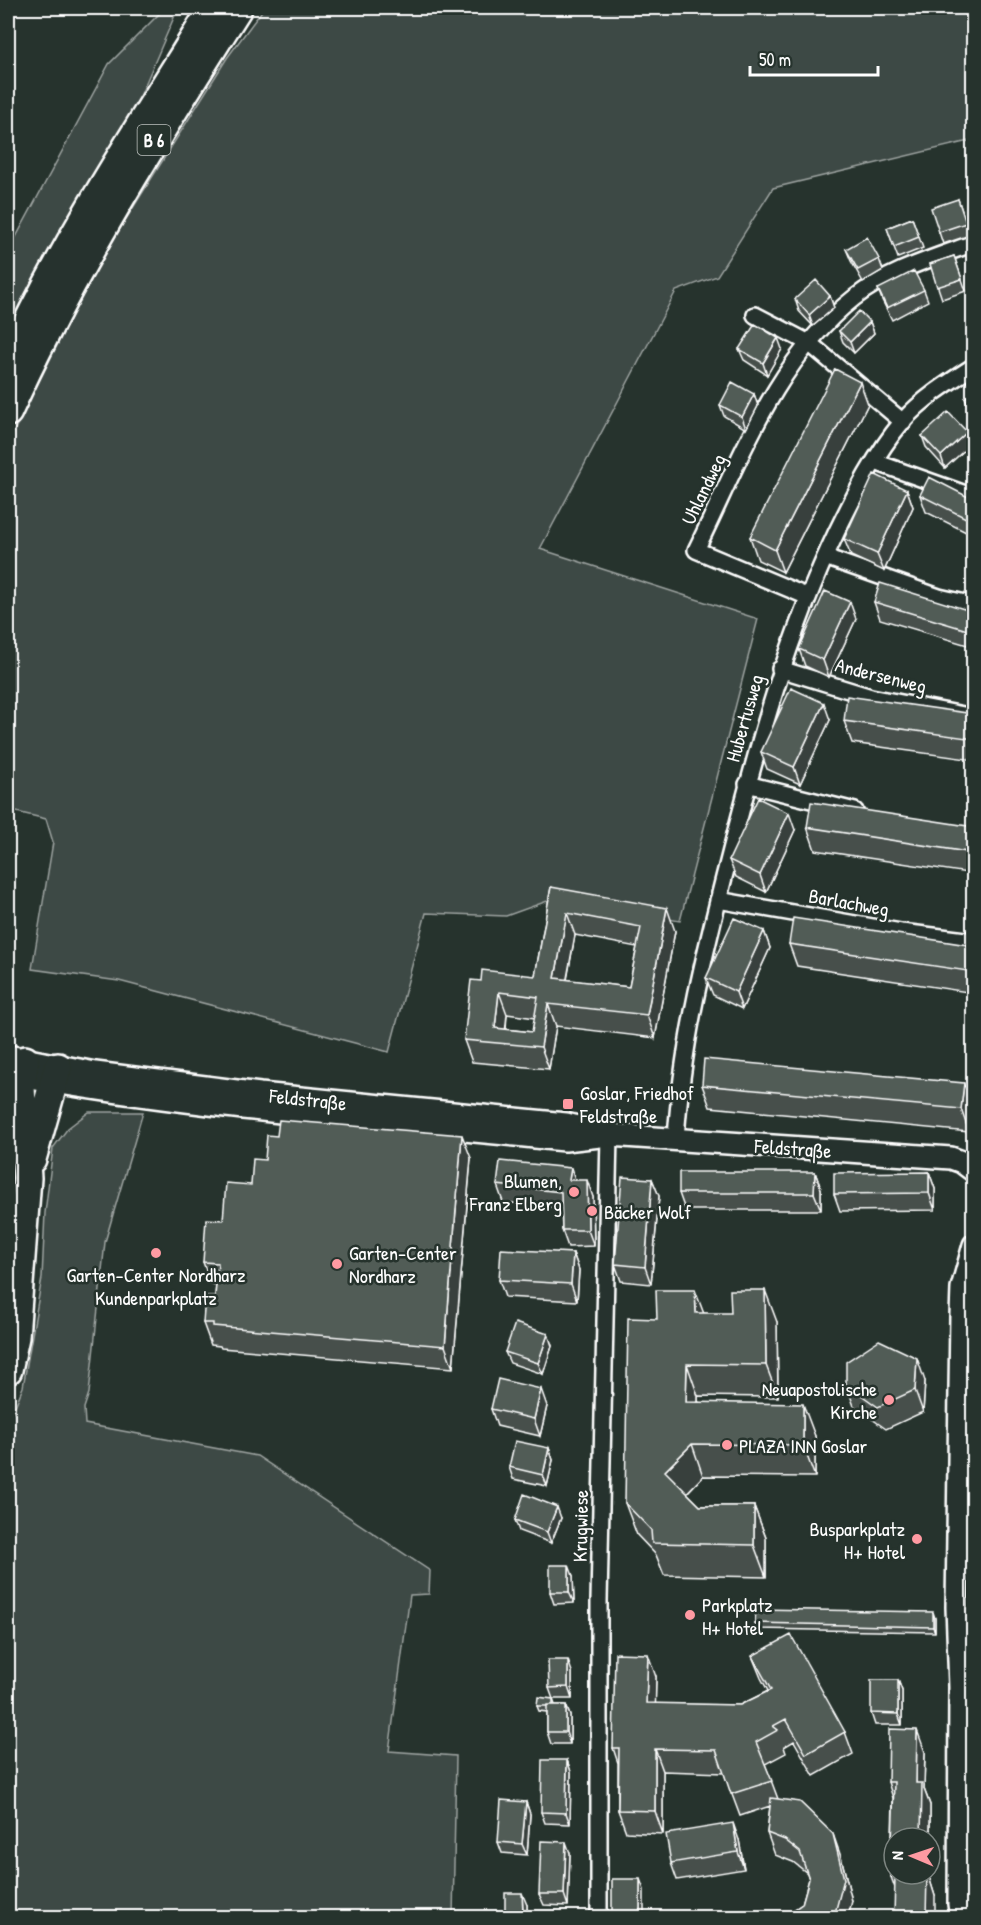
<svg xmlns="http://www.w3.org/2000/svg" width="981" height="1925" font-family="'Patrick Hand',sans-serif">
<style>
.green{fill:#3e4944;stroke:#9ea4a2;stroke-width:1.5}
.lines{fill:none;stroke-linecap:round;stroke-linejoin:round}
.street-casing{stroke:#fff;stroke-width:20}
.secondary-casing{stroke:#fff;stroke-width:26}
.highway-casing{stroke:#fff;stroke-width:32}
.street{stroke:#26332d;stroke-width:15}
.secondary{stroke:#26332d;stroke-width:21}
.highway{stroke:#26332d;stroke-width:27}
.wall{fill:#464f4b;stroke:#fff;stroke-width:1.5;fill-rule:evenodd}
.shaded-wall{fill:#39403d;stroke:#fff;stroke-width:1.5}
.building{fill:#515c57;stroke:#fff;stroke-width:1.5;fill-rule:evenodd}
.poi-dot{fill:#ff9aa2;stroke:#26332d;stroke-width:2}
.labels{text-anchor:middle;dominant-baseline:central;stroke-width:5;stroke-linejoin:round;paint-order:stroke}
.shield{fill:#26332d;stroke:#bec2c0;stroke-width:1.5}
.shield-label{font-size:18px;font-weight:bold;fill:#fff}
.street-label{font-size:20px;fill:#fff;stroke:#26332d}
.poi-label{font-size:20px;fill:#fff;stroke:#26332d;text-anchor:start}
</style>
<rect width="100%" height="100%" fill="#26332d"/>
<filter id="ink" filterUnits="userSpaceOnUse"><feTurbulence type="fractalNoise" baseFrequency=".0167" numOctaves="2"/><feDisplacementMap in="SourceGraphic" scale="12" xChannelSelector="R" yChannelSelector="G"/><feConvolveMatrix kernelMatrix="1 2 1 2 8 2 1 2 1" color-interpolation-filters="sRGB"/></filter>
<g filter="url(#ink)">
<path class="green" d="M165 8H178L129 122 8 335V252L109 64Z
M264 8H973V140L773 188 717 276 676 291 540 549 758 619 680 921 550 900 506 916 426 913 389 1052 119 981 32 969 53 842 46 819 8 810V443L99 262 227 58Z
M89 1112H143L105 1242 89 1393 84 1408 85 1424 257 1456 430 1571 429 1594 410 1595 389 1751 456 1756 453 1917H8V1423L23 1387 42 1278 45 1213 53 1148 68 1128Z
M973 1245 974 1917 955 1918Z"/>
<g class="lines">
<defs>
<path id="street" d="M755 315 809 343 903 422
M875 462 974 497
M825 557 939 597 974 605
M806 596 696 550C739 463 775 360 854 298 889 271 933 258 974 243
M780 669 871 697 974 717
M747 784 855 811
M718 900 901 932 974 941
M676 1139C682 1042 706 947 730 854 758 743 788 634 837 531 855 494 876 453 902 422 922 399 949 382 974 366
M958 1545H974
M599 1918V1601L609 1135"/>
<path id="secondary" d="M8 1056 95 1073 260 1094 566 1124 597 1132
M8 1074C192 1108 379 1121 565 1140L609 1135 951 1158 962 1162 974 1171
M961 1918 959 1904 960 1687 957 1607 961 1316 962 1288 974 1245"/>
<path id="highway" d="M8 363C65 239 142 123 213 8
M8 412C72 270 155 139 238 8
M32 1159 58 1067
M8 1370 15 1337 27 1178 21 1088 25 1060"/>
</defs>
<use href="#street" class="street-casing"/>
<use href="#secondary" class="secondary-casing"/>
<use href="#highway" class="highway-casing"/>
<use href="#street" class="street"/>
<use href="#secondary" class="secondary"/>
<use href="#highway" class="highway"/>
</g>
<path class="wall" d="M958 199 970 235 943 244 939 232Z
M912 218 923 248 898 258 887 228Z
M846 249 879 259 883 270 863 282 851 261Z
M954 256 966 291 942 299 930 264Z
M878 289 924 290 928 301 892 320 882 300Z
M830 296 834 308 813 326 799 311 795 299Z
M870 322 874 333 854 353 843 342 839 331Z
M739 349H782L767 375 744 360Z
M974 391V415L969 409 965 398Z
M754 394 758 406 746 429 724 416 720 405Z
M868 404 783 572 758 560 750 537Z
M967 432 971 444 945 468 926 447 922 436Z
M907 490 913 507 884 571 851 556 844 539Z
M920 495 974 500V536L926 512Z
M874 602 974 612V647L880 619Z
M856 619 829 677 805 666 799 649Z
M974 714V760L852 743 844 721Z
M830 720 800 784 767 769 761 752Z
M807 827H974V874L815 850Z
M795 830 766 892 736 877 729 860Z
M551 887 675 931 655 1038 556 1026 549 1069 472 1062 464 1040 481 981 535 976ZM575 935 637 947 629 987 567 980ZM507 1014 535 1018 532 1032 506 1029Z
M764 931 770 948 742 1009 713 995 706 978Z
M789 944 974 946V993L797 966Z
M702 1085 972 1105 969 1132 710 1107Z
M471 1158 453 1368 221 1348 220 1346 211 1345 203 1323 215 1296 216 1285 211 1284 203 1262 223 1220 251 1185 265 1160Z
M815 1172 821 1189V1210H685L679 1193Z
M929 1172 935 1189V1210L840 1211 834 1194Z
M652 1179 659 1196 651 1284 621 1281 615 1264Z
M575 1180 593 1197 594 1246 568 1247 562 1230 561 1208 503 1202 497 1185Z
M573 1253 579 1270 577 1301 505 1297 499 1280Z
M703 1313 777 1322 778 1397 698 1396V1402L815 1436V1477L703 1476 687 1493 700 1506H754L766 1538V1577L664 1575 656 1555 637 1535 625 1503 657 1319Z
M548 1334 552 1346 543 1374 510 1363 505 1352Z
M925 1381 923 1412 886 1429 854 1406 846 1384Z
M547 1406 540 1436 497 1426 491 1409Z
M549 1448 553 1460 547 1486 513 1479 509 1467Z
M561 1518 551 1543 519 1531 515 1520Z
M573 1576 574 1603 554 1604 550 1592Z
M935 1618V1632L757 1629 755 1623Z
M752 1656 845 1732 853 1754 814 1776 794 1741 784 1747 786 1753 765 1764 778 1799 841 1857 852 1901 786 1915 802 1904 809 1879 807 1873 793 1862 775 1855 767 1833 770 1806 740 1816 724 1773 663 1771V1834L626 1832 618 1810V1763L613 1748 656 1677 655 1704 740 1705 768 1691 761 1678Z
M572 1672V1699H553L555 1705H566L570 1716V1744H551L547 1732V1712L539 1711 537 1706 553 1699 549 1688Z
M898 1680 902 1691V1725H875L871 1713Z
M925 1752 924 1789 930 1805V1838H894V1874H929V1877L935 1896 895 1888 891 1877 893 1798 888 1782Z
M567 1760 571 1772 570 1824 545 1823 541 1812Z
M526 1802 530 1814 527 1855 502 1853 498 1842Z
M739 1840 744 1869 677 1880 671 1863Z
M570 1853 568 1906 544 1905 539 1894Z
M527 1905V1917H507L505 1912Z"/>
<path class="shaded-wall" d="M830 296 834 308 813 326 809 315Z
M870 322 874 333 854 353 850 342Z
M778 338 782 349 767 375 763 363Z
M860 382 868 404 783 572 775 550Z
M754 394 758 406 746 429 742 417Z
M967 432 971 444 945 468 941 456Z
M907 490 913 507 884 571 877 554Z
M850 602 856 619 829 677 823 660Z
M824 703 830 720 800 784 794 767Z
M789 813 795 830 766 892 760 875Z
M667 908 675 931 655 1038 647 1015Z
M567 913 575 935 563 1000 555 978Z
M764 931 770 948 742 1009 736 992Z
M499 992 507 1014 504 1043 495 1028Z
M548 1004 556 1026 549 1069 541 1047Z
M964 1083 972 1105 969 1132 961 1109Z
M462 1135 471 1158 453 1368 445 1346Z
M571 1168 577 1185 569 1180Z
M815 1172 821 1189V1210L814 1193Z
M929 1172 935 1189V1210L929 1193Z
M652 1179 659 1196 651 1284 645 1267Z
M587 1180 593 1197 594 1246 588 1230Z
M573 1253 579 1270 577 1301 571 1284Z
M695 1290 707 1322 696 1313Z
M765 1290 777 1322 778 1397 766 1365Z
M548 1334 552 1346 543 1374 538 1363Z
M917 1358 925 1381 923 1412 915 1390Z
M687 1364 698 1396V1434L686 1402Z
M541 1389 547 1406 540 1436 534 1419Z
M803 1404 815 1436V1477L803 1445Z
M692 1444 703 1476 677 1503 665 1471Z
M549 1448 553 1460 547 1486 543 1475Z
M754 1506 766 1538V1577L754 1545Z
M557 1507 561 1518 551 1543 547 1532Z
M569 1565 573 1576 574 1603 569 1592Z
M933 1612 935 1618V1632L933 1627Z
M648 1654 656 1677 655 1726 646 1703Z
M568 1660 572 1672V1699L568 1687Z
M898 1680 902 1691V1725L898 1714Z
M566 1705 570 1716V1744L566 1732Z
M917 1730 925 1752 924 1789 930 1805V1838H921L916 1783Z
M655 1749 663 1771V1834L655 1811Z
M567 1760 571 1772 570 1824 566 1813Z
M526 1802 530 1814 527 1855 522 1844Z
M733 1823 739 1840 744 1869 738 1852Z
M833 1834 841 1857 852 1901 848 1917H834Z
M566 1842 570 1853 568 1906 564 1894Z
M920 1874H929V1877L935 1896V1917H926Z
M640 1879 644 1890V1917H640Z
M522 1893 527 1905V1917H525L523 1912Z"/>
<path class="building" d="M958 199 966 223 939 232 931 208Z
M912 218 919 237 894 247 887 228Z
M867 237 879 259 858 270 846 249Z
M954 256 962 279 937 287 930 264Z
M914 271 924 290 887 308 878 289Z
M816 280 830 296 809 315 795 299Z
M859 311 870 322 850 342 839 331Z
M755 324 778 338 763 363 739 349Z
M835 369 860 382 775 550 750 537Z
M732 382 754 394 742 417 720 405Z
M974 391V409L965 398Z
M948 412 967 432 941 456 922 436Z
M874 474 907 490 877 554 844 539Z
M929 477 974 500V522L920 495Z
M880 583 974 612V632L874 602Z
M825 591 850 602 823 660 799 649Z
M791 688 824 703 794 767 761 752Z
M847 696 974 714V739L844 721Z
M758 798 789 813 760 875 729 860Z
M811 802 974 827V853L807 827Z
M551 887 667 908 647 1015 548 1004 541 1047 464 1040 471 980 481 981 482 970 535 976ZM567 913 641 927 629 987 555 978ZM499 992 538 997 532 1032 495 1028Z
M734 918 764 931 736 992 706 978Z
M793 918 974 946V972L789 944Z
M704 1059 964 1083 961 1109 702 1085Z
M279 1120 462 1135 445 1346 213 1326V1323H203L205 1296H215L218 1263 203 1262 206 1219 223 1220 226 1183 251 1185 253 1159 265 1160 267 1135 277 1136Z
M500 1161 571 1168 569 1180H587L588 1230H562L561 1192 497 1185Z
M679 1172H815L814 1193H679Z
M929 1172V1193L834 1194V1173Z
M622 1177 652 1179 645 1267 615 1264Z
M501 1249 573 1253 571 1284 499 1280Z
M656 1290H695L696 1313H731L730 1290H765L766 1365 687 1364 686 1402 803 1404V1445L692 1444 665 1471 700 1506H754V1545L652 1543 651 1530 625 1503 628 1318 657 1319Z
M515 1323 548 1334 538 1363 505 1352Z
M879 1340 917 1358 915 1390 878 1407 846 1384V1362Z
M498 1379 541 1389 534 1419 491 1409Z
M515 1441 549 1448 543 1475 509 1467Z
M524 1494 557 1507 547 1532 515 1520Z
M550 1565H569V1592H550Z
M756 1609 933 1612V1627L755 1623Z
M791 1635 845 1732 806 1754 786 1719 773 1726 778 1730 756 1742 772 1781 731 1794 716 1750 655 1749V1811L618 1810 619 1748H613L615 1653 648 1654 646 1703 740 1705 771 1690 752 1656Z
M548 1660H568V1687L549 1688Z
M871 1680H898V1714L871 1713Z
M538 1697 553 1699V1705H547V1706H537Z
M547 1705H566V1732H547Z
M889 1729 917 1730 916 1783H922L921 1838H894V1874H927L926 1917H894L895 1877H891L894 1782H888Z
M542 1760H567L566 1813 541 1812Z
M771 1798 800 1802 833 1834 844 1879 834 1917H768L786 1915 802 1904 809 1879 800 1852 785 1840 767 1833Z
M501 1800 526 1802 522 1844 498 1842Z
M733 1823 738 1852 671 1863 666 1834Z
M541 1841 566 1842 564 1894H539Z
M612 1879H640V1917H612Z
M505 1893H522L523 1912H505Z
M534 1912 559 1913V1917H534Z"/>
</g>
<g class="poi-dot">
<rect x="562" y="1098" width="12" height="12" rx="3"/>
<circle cx="574" cy="1192" r="6"/>
<circle cx="592" cy="1211" r="6"/>
<circle cx="156" cy="1253" r="6"/>
<circle cx="337" cy="1264" r="6"/>
<circle cx="889" cy="1400" r="6"/>
<circle cx="727" cy="1445" r="6"/>
<circle cx="917" cy="1539" r="6"/>
<circle cx="690" cy="1615" r="6"/>
</g>
<g class="labels">
<rect class="shield" x="137.5" y="125" width="33" height="30" rx="4.5"/>
<g class="shield-label">
<text x="154" y="140">B 6</text>
</g>
<g class="street-label">
<text transform="translate(703 489) rotate(-64)">Uhlandweg</text>
<text transform="translate(881 675) rotate(14)">Andersenweg</text>
<text transform="translate(744 718) rotate(-74)">Hubertusweg</text>
<text transform="translate(849 902) rotate(10)">Barlachweg</text>
<text transform="translate(308 1099) rotate(6)">Feldstraße</text>
<text transform="translate(793 1148) rotate(4)">Feldstraße</text>
<text transform="translate(580 1526) rotate(-89)">Krugwiese</text>
</g>
<g class="poi-label">
<text x="580" y="1092">Goslar, Friedhof<tspan x="580" dy="23">Feldstraße</tspan></text>
<text x="562" y="1180" text-anchor="end">Blumen,<tspan x="562" dy="23">Franz Elberg</tspan></text>
<text x="604" y="1211">Bäcker Wolf</text>
<text x="349" y="1252">Garten-Center<tspan x="349" dy="23">Nordharz</tspan></text>
<text x="156" y="1274" text-anchor="middle">Garten-Center Nordharz<tspan x="156" dy="23">Kundenparkplatz</tspan></text>
<text x="877" y="1388" text-anchor="end">Neuapostolische<tspan x="877" dy="23">Kirche</tspan></text>
<text x="739" y="1445">PLAZA INN Goslar</text>
<text x="905" y="1528" text-anchor="end">Busparkplatz<tspan x="905" dy="23">H+ Hotel</tspan></text>
<text x="702" y="1604">Parkplatz<tspan x="702" dy="23">H+ Hotel</tspan></text>
</g>
</g>
<rect width="981" height="1925" fill="none" stroke="#26332d" stroke-width="30"/>
<rect x="15" y="15" width="951" height="1895" fill="none" stroke="#fff" stroke-width="2" filter="url(#ink)"/>
<g transform="translate(912 1856) rotate(272)"><circle r="28" fill="#26332d" stroke="#7d8581" stroke-width="1.5"/>
<path d="M0-4.5L10 22L0 15L-10 22Z" fill="#ff9aa2"/>
<text y="-9" font-size="16" font-weight="bold" text-anchor="middle" fill="#ffffff">N</text>
</g>
<path d="M750 66v9h128v-9" fill="none" stroke="#ffffff" stroke-width="3"/>
<text x="759" y="66" font-size="18" fill="#ffffff" stroke="#26332d" stroke-width="4.5" paint-order="stroke">50 m</text>
</svg>
